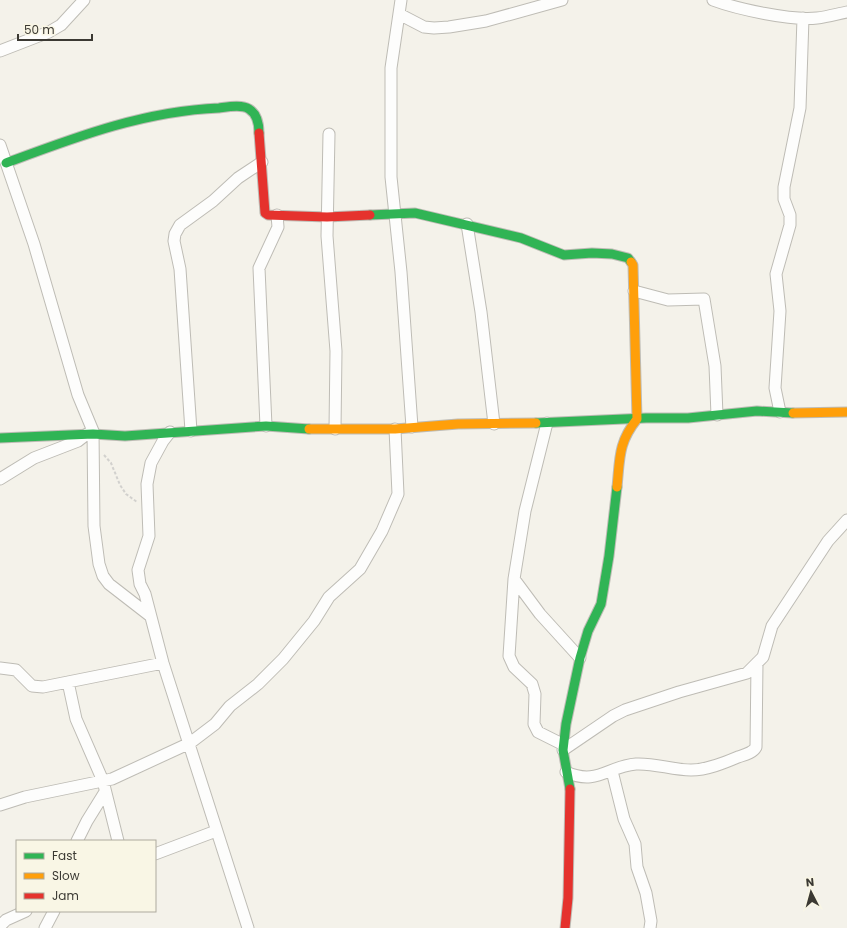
<svg xmlns="http://www.w3.org/2000/svg" width="847" height="928" font-family="Poppins,sans-serif">
<style>
.lines{fill:none;stroke-linecap:round;stroke-linejoin:round}
.street-casing{stroke:#bebcb5;stroke-width:13}
.fast-casing{stroke:#bebcb5;stroke-width:11}
.slow-casing{stroke:#bebcb5;stroke-width:11}
.jam-casing{stroke:#bebcb5;stroke-width:11}
.path{stroke:#d2d1ce;stroke-width:2;stroke-dasharray:3 2;stroke-linecap:butt}
.street{stroke:#fdfdfc;stroke-width:11}
.fast{stroke:#30b455;stroke-width:9}
.slow{stroke:#ff9f0a;stroke-width:9}
.jam{stroke:#e5322d;stroke-width:9}
</style>
<rect width="100%" height="100%" fill="#f4f2ea"/>
<g class="lines">
<defs>
<path id="street" d="M401 0 391 68V177L401 272 412 427
M713 0C737 9 792 21 817 18 827 17 837 14 847 12
M399 14 424 27 434 28 449 27 486 21 562 0
M0 51 49 32 61 25 84 0
M329 134 327 236 336 351 335 429
M0 145 34 244 78 395 93 431 94 526 99 564 103 576 109 584 149 615
M467 224 481 312 494 424
M634 291 668 300 704 299 715 366 717 415
M780 412 775 388 780 311 776 274 790 225V215L784 199V187L800 108 803 18
M547 423 525 511 514 579 509 656 514 667 532 684 535 694 534 724 538 732 564 745
M266 426 259 268 278 227 277 215
M191 431 180 269 174 241 175 234 180 225 213 201 238 178 262 162
M170 432 163 441 151 463 147 484 149 536 138 570 140 584 145 594 163 663 248 928
M0 479 34 458 78 441 87 434
M514 579 540 614 580 658
M0 668 16 670 32 686 43 687 163 663
M68 682 76 719 103 781 118 841
M563 750 613 716 625 710 679 692 747 673 763 657 772 626 828 541 847 520
M612 771 624 819 635 844 637 867 646 893 651 921 650 928
M566 772C597 786 608 766 636 764 655 763 672 770 691 770 707 770 724 763 738 757 744 755 753 753 756 747L757 663
M0 805 25 797 112 779 190 743 215 724 230 706 258 684 283 659 314 621 329 597 360 569 382 531 398 494 395 429
M77 841 87 821 105 792
M155 854 216 831
M0 926 6 920 26 911
M45 928 54 911"/>
<path id="fast" d="M6 163C76 137 144 111 219 108 227 107 242 104 249 109 257 114 259 124 259 133
M370 215 415 213 521 238 564 255 592 253 612 254 628 258 631 262
M536 423 646 418H688L757 411 793 413
M0 438 93 434 125 436 266 426 309 429
M570 789 563 750 566 724 580 658 588 631 601 604 609 556 617 487"/>
<path id="slow" d="M793 413 847 412
M309 429H395L458 424 536 423
M617 487C620 458 618 443 637 419L633 265 631 262"/>
<path id="jam" d="M259 133 265 213 268 215 327 217 370 215
M565 928 568 898 570 789"/>
</defs>
<use href="#street" class="street-casing"/>
<use href="#fast" class="fast-casing"/>
<use href="#slow" class="slow-casing"/>
<use href="#jam" class="jam-casing"/>
<path class="path" d="M104 455 111 463 120 485 126 494 137 502"/>
<use href="#street" class="street"/>
<use href="#fast" class="fast"/>
<use href="#slow" class="slow"/>
<use href="#jam" class="jam"/>
</g>
<rect x="16" y="840" width="140" height="72" fill="#f9f6e5" stroke="#adaa9e"/>
<rect x="24" y="853" width="20" height="6" fill="#30b455" stroke="#adaa9e"/>
<text x="52" y="860" font-size="12" fill="#3b3933">Fast</text>
<rect x="24" y="873" width="20" height="6" fill="#ff9f0a" stroke="#adaa9e"/>
<text x="52" y="880" font-size="12" fill="#3b3933">Slow</text>
<rect x="24" y="893" width="20" height="6" fill="#e5322d" stroke="#adaa9e"/>
<text x="52" y="900" font-size="12" fill="#3b3933">Jam</text>
<g transform="translate(811 892) rotate(354)" stroke="#f9f6e5" stroke-width="3" paint-order="stroke">
<path d="M0-3L7 15L0 10L-7 15Z" fill="#3b3933"/>
<text y="-6" font-size="11" font-weight="bold" text-anchor="middle" fill="#3b3933">N</text>
</g>
<path d="M18 34v6h74v-6" fill="none" stroke="#3b3933" stroke-width="2"/>
<text x="24" y="34" font-size="12" fill="#3b3933" stroke="#f9f6e5" stroke-width="3" paint-order="stroke">50 m</text>
</svg>
